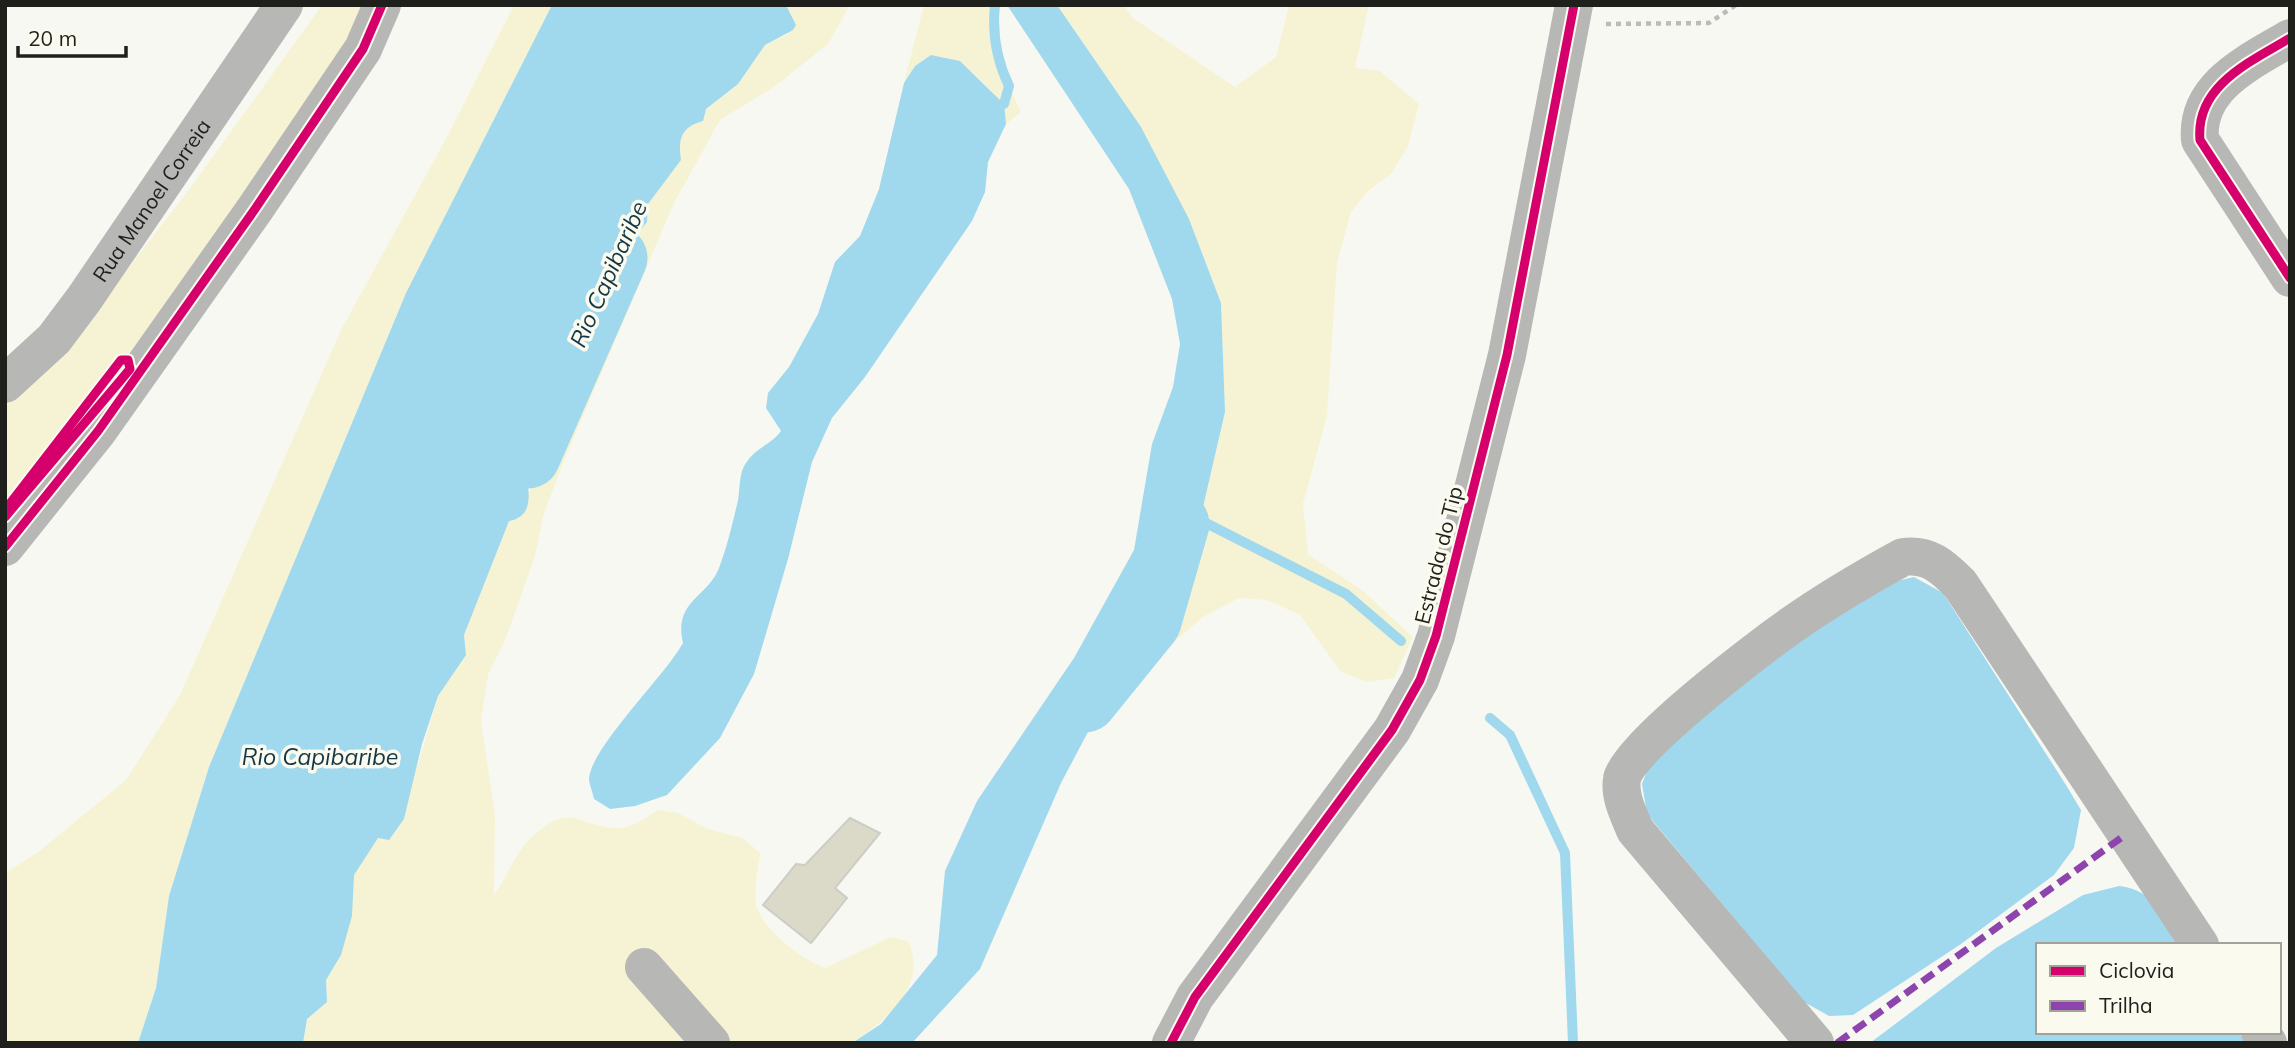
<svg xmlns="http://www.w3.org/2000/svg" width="2295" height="1048" font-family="Mulish,sans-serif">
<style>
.green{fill:#f6f3d5}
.water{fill:#a0d8ee}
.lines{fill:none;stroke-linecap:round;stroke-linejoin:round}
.stream{stroke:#a0d8ee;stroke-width:10}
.river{stroke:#a0d8ee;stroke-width:65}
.building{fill:#dbdac9;stroke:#cdcdc8;stroke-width:2}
.path{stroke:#bbbbb7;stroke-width:4.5;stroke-dasharray:5 5;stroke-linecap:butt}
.minor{stroke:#b7b7b6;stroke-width:38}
.quiet{stroke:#8e44ad;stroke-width:7;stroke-dasharray:14 7;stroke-linecap:butt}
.cycleway-casing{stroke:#fbfaef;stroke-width:13}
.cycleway{stroke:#d6006c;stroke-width:9}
.labels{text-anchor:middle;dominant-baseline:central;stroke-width:7;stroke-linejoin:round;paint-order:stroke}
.street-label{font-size:21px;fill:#1f1f1b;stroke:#fbfaef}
.water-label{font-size:23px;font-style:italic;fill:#133746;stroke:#fbfaef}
</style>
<rect width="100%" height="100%" fill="#f8f8f2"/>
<path class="green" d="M322 5H373L357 41 5 528V407L68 346 191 187Z
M514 5H552L406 293 209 767 169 896 156 988 138 1043H5V873L37 853 126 780 180 695 341 330 448 135Z
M786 5H850L828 44 774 87 720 120 674 203 564 461 544 513 535 556 505 641 488 675 481 721 495 815 494 895C507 878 516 850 533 836 572 802 573 824 613 828 629 830 645 819 657 810L678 813 708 829 743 838 760 853C759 868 752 894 757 908 768 934 801 958 825 968L891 937 908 941C929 986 886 1021 852 1043H303L307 1019 327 1002 326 980 341 955 354 875 418 764 438 696 466 655 464 635 492 558 509 521 530 491 526 475 542 454 546 436 554 441C558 424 567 404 567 387 568 365 549 356 572 337L590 339 612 306 616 282 629 273 635 237 647 222 648 204 681 160C678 139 681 127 702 120L706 109 738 84 765 45 786 35 796 25Z
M924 5H995C992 46 1004 76 1021 112L1006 124 1003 104 983 82 960 61 931 55 915 66 904 83Z
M1057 5H1124L1133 18 1235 87 1276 57 1289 5H1369L1355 68 1380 71 1419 104 1408 146 1391 174 1369 190 1351 212 1337 263 1327 416 1303 504 1308 554 1363 591 1413 637 1394 678 1368 682 1341 672 1300 615 1267 600 1239 598 1203 617 1151 662 1097 715 1200 520 1225 412 1221 303 1188 219 1141 127Z"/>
<path class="water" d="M552 5H786L796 25 793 30 765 45 738 84 706 109 703 121C681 127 678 139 681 160L648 204 647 222 635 237 629 273 616 283 603 332 590 339 572 337C544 360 588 399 554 441L546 437 542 454 526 475C530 494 533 517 509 521L464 635 466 655 438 696 422 744 404 819 389 840 378 838 354 875 352 916 341 955 326 980 327 1002 307 1019 303 1043H138L156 988 169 896 209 767 406 293Z
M1007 5H1057L1141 127 1189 219 1221 303 1225 412 1200 520 1061 783 980 969 912 1043H852L881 1024 937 955 945 871 977 801 1074 658 1134 550 1152 444 1173 387 1180 344 1172 299 1129 189Z
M931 55 960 61 1004 104 1006 124 988 162 985 192 972 221 865 377 832 418 812 462 788 559 754 674 720 738 667 795 635 806 610 809 594 799C593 793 589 784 589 778 593 745 664 677 683 643 673 601 708 597 719 568 727 547 733 522 738 500 740 489 739 472 746 463 756 447 771 445 781 431L766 408 768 393 789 367 818 314 835 262 860 236 879 189 904 83 915 66Z
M1914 577 1943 593 2066 785 2081 810 2074 848 2054 875 1961 944 1853 1015 1829 1016 1804 1002 1647 814 1642 784 1653 755 1709 709 1875 586Z
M2119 886C2155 890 2164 917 2182 945H2038V1032H2239L2246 1043H1870L1996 948 2083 895Z"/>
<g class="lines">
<path class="stream" d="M995 5C992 33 997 61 1009 86L1004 104
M1187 517 1200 520 1346 594 1401 641
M1490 718 1510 735 1565 853 1573 1043"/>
<path class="river" d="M528 456 615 258
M1085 700 1149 621 1177 524"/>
</g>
<path class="building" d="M850 818 880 833 835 888 847 898 811 943 763 905 796 864 805 865Z"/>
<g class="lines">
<path class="path" d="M1606 24 1709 23 1736 5"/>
<g class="minor">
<path d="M2290 38C2250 62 2195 86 2200 140L2290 278"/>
<path id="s1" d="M5 384 54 339 84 299 284 5"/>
<path d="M5 547 98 431 255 209 363 49 382 5"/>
<path d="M644 967 711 1043"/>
<path d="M2260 1032 2268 1043"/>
<path d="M1171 1043 1195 997 1392 730 1420 680 1436 636 1507 355 1574 5"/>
<path d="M1815 1043 1635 830C1629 815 1619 796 1622 779 1626 750 1747 658 1775 637 1814 608 1859 581 1903 557 1929 554 1942 566 1960 584L2200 945"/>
</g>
<path class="quiet" d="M1837 1043 2125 835"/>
<defs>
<path id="cycleway" d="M2290 38C2250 62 2195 86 2200 140L2290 278
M5 510 121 360H128L130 369 120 381 5 517
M5 547 98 431 255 209 363 49 382 5
M1171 1043 1195 997 1392 730 1420 680 1436 636 1507 355 1574 5"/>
</defs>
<use href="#cycleway" class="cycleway-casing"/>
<use href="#cycleway" class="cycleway"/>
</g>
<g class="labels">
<g class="street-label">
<text stroke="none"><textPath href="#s1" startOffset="236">Rua Manoel Correia</textPath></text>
<text transform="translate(1438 555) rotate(-76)">Estrada do Tip</text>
</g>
<g class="water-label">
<text transform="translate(608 274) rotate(-66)">Rio Capibaribe</text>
<text x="320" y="756">Rio Capibaribe</text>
</g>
</g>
<rect width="2295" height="1048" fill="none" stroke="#1f1f1b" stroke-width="14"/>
<rect x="2036" y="943" width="245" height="91" fill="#fbfaef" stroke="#a3a29a" stroke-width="2"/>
<rect x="2050" y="966" width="35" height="10" fill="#d6006c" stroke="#a3a29a" stroke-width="2"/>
<text x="2099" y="978" font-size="21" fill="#1f1f1b">Ciclovia</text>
<rect x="2050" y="1001" width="35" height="10" fill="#8e44ad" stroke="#a3a29a" stroke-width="2"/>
<text x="2099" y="1013" font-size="21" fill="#1f1f1b">Trilha</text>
<path d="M18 46v10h108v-10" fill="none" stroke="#1f1f1b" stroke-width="3.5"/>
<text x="28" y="46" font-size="21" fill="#1f1f1b" stroke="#fbfaef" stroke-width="5" paint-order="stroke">20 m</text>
</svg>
